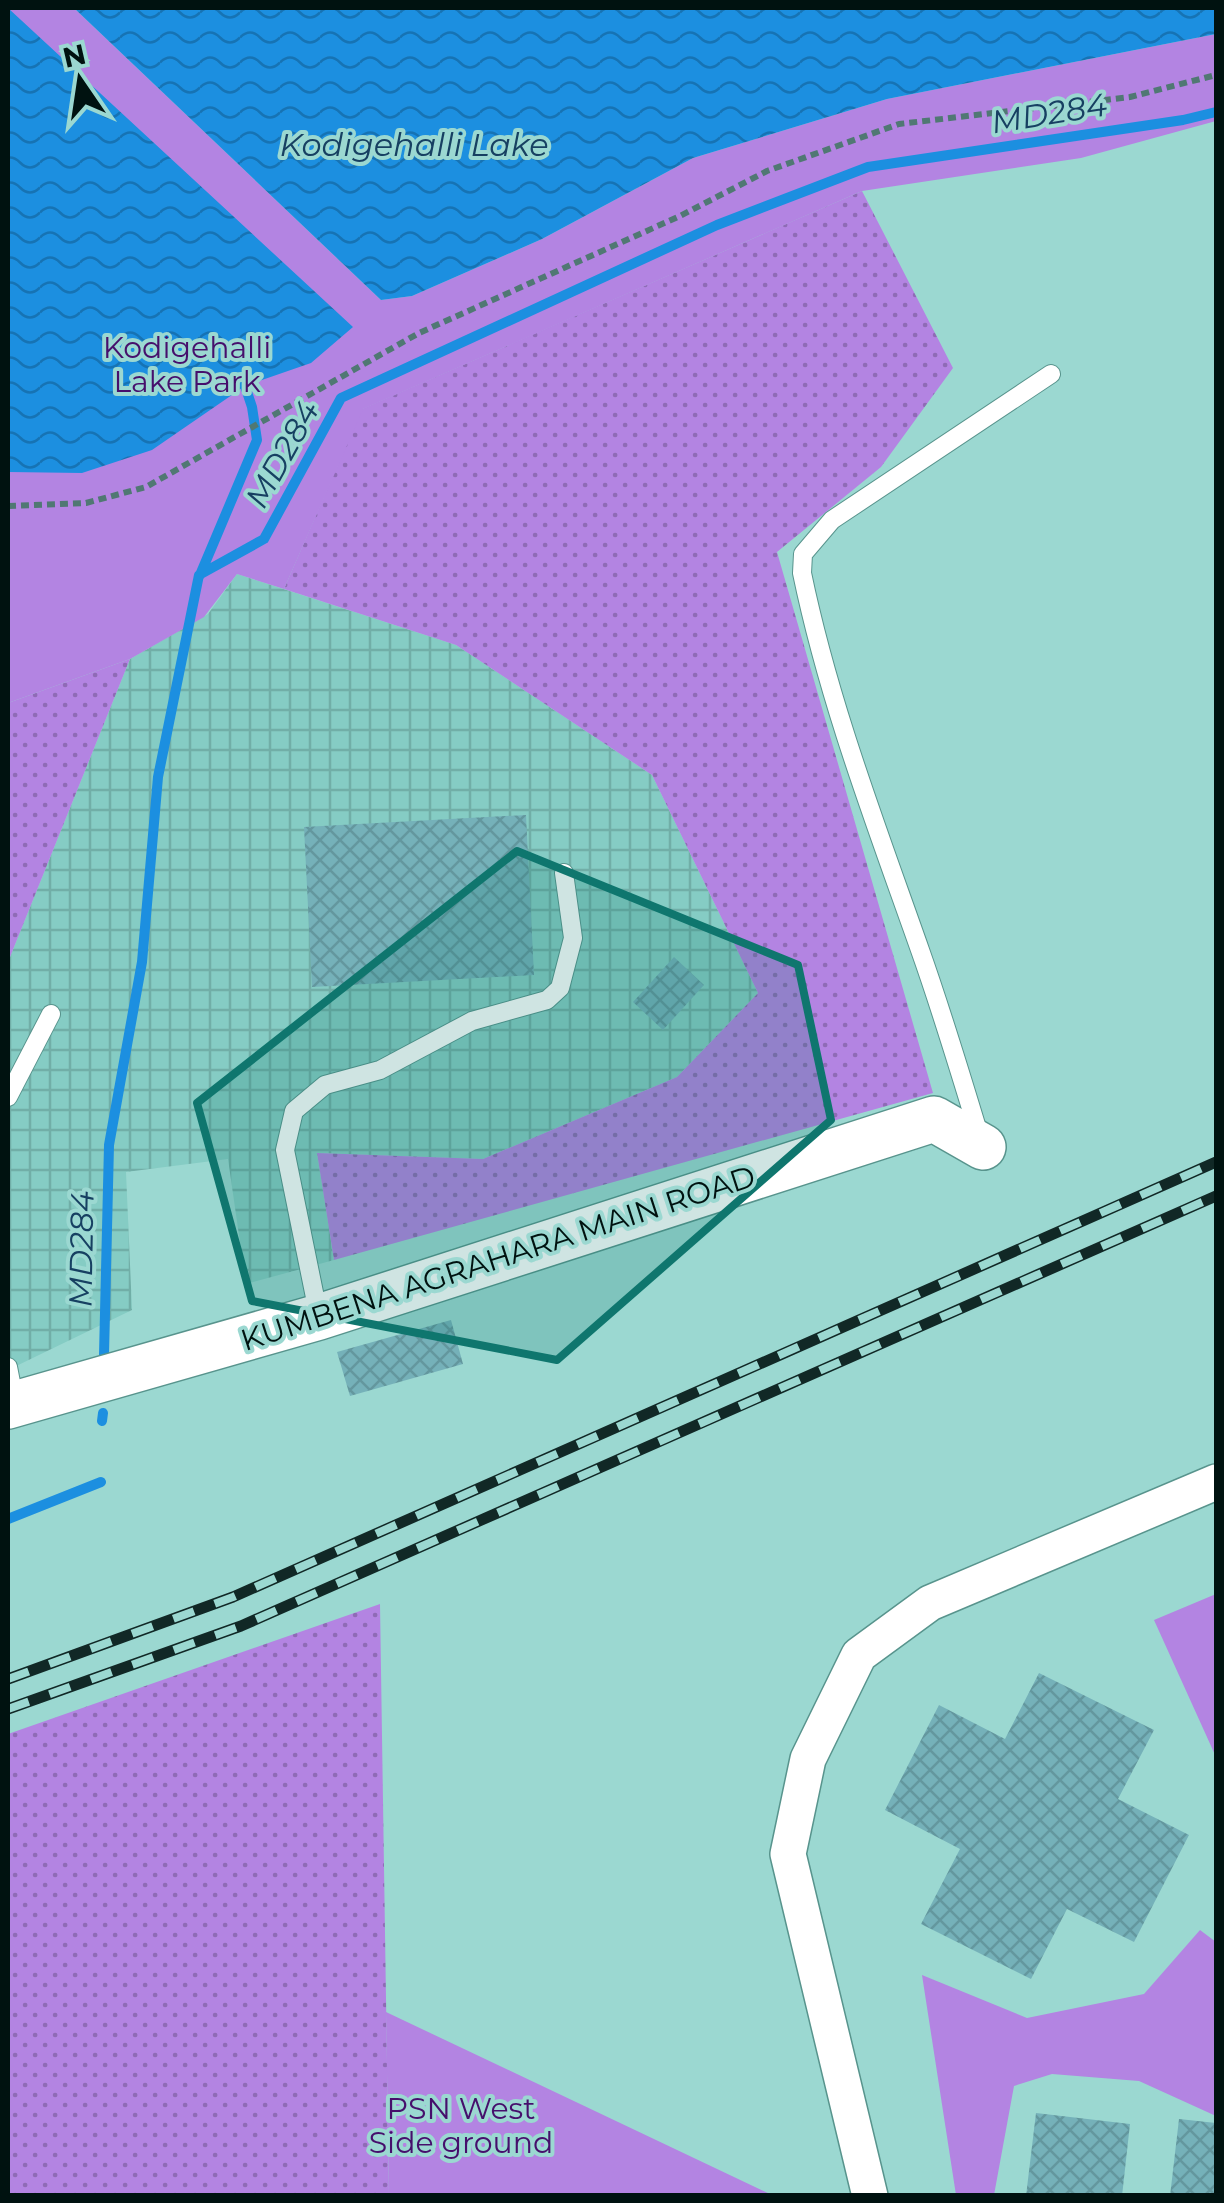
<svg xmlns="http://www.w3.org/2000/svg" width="1224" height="2203" font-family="Montserrat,sans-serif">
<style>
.industrial{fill:url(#industrial-grid)}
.grass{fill:url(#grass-dots)}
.park{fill:#b384e2}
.water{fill:url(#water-waves)}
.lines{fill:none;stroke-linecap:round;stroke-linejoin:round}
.stream{stroke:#1c8fe0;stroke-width:10}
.building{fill:url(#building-cross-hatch)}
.service-casing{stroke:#58948d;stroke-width:20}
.minor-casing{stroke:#58948d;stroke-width:38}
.tertiary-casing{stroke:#58948d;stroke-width:48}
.path{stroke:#507873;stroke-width:6;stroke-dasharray:8 5;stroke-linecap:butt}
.service{stroke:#fff;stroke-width:18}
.minor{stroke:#fff;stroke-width:35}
.tertiary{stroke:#fff;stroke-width:45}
.rail-casing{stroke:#112826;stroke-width:11}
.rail{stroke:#9bd8d1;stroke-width:8;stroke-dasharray:22;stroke-linecap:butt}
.marked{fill:#0f766e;fill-opacity:0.2;stroke:#0f766e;stroke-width:8;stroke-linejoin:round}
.labels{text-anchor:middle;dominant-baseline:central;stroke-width:8;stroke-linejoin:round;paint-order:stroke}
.park-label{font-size:30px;fill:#460f6c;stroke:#9bd8d1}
.street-label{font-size:30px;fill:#001210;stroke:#9bd8d1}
.water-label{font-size:32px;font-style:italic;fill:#174062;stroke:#9bd8d1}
</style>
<defs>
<pattern id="industrial-grid" width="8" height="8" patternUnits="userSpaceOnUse" patternTransform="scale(2.5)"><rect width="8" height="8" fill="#85ccc4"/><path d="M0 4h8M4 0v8" fill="none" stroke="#71aea7"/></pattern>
<pattern id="grass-dots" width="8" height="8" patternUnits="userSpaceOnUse" patternTransform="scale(2.5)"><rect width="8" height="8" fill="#b384e2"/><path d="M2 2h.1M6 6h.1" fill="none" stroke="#8f6bb6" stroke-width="1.8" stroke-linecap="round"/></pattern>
<pattern id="water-waves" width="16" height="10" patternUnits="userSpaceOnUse" patternTransform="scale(2.5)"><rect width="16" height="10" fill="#1c8fe0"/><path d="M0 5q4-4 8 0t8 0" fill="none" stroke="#1673b4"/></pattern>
<pattern id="building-cross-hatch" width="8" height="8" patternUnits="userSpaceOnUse" patternTransform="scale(2.5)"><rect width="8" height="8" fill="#75b1b9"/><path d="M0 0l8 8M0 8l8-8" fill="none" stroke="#63979e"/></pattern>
</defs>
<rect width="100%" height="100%" fill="#9bd8d1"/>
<path class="industrial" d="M237 574 456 645 652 775 758 993 677 1077 483 1159 317 1153 334 1260 246 1284 228 1159 126 1172 132 1310 8 1370V962L130 659 208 614Z"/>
<path class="grass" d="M862 191 953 368 881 467 777 552 933 1093 334 1260 317 1153 483 1159 677 1077 758 993 652 775 456 645 284 589 362 409Z
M130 659 8 962V703Z
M380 1604 389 2195H8V1734Z"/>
<path class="park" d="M8 8H74L381 300 412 296 542 239 693 158 887 99 1216 34V121L1081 158 862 191 363 409 284 589 237 574 204 617 130 659 8 703Z
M1216 1594V1757L1154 1620Z
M1200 1930 1216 1942V2116L1139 2081 1052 2074 1014 2086 994 2195H956L922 1975 1027 2018 1144 1994Z
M386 2012 772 2195H389Z"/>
<path class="water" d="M8 8 353 327 311 363 245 386 152 450 82 473 8 472Z
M74 8H1216V34L887 99 693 158 542 239 412 296 381 300Z"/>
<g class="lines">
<path class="stream" d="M200 575 257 440 252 407 245 386
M104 1355 109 1145 142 962 158 777 199 575 264 539 341 398 717 225 868 167 1183 120 1216 112
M102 1421 103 1413
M8 1519 101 1482"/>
</g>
<path class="building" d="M526 815 534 975 312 987 304 827Z
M674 957 704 985 663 1030 633 1002Z
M451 1320 463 1364 350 1396 337 1352Z
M1039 1673 1154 1730 1118 1799 1189 1835 1134 1942 1067 1909 1031 1979 921 1924 960 1849 885 1810 939 1705 1005 1739Z
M1036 2113 1130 2124 1122 2196H1026Z
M1179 2119 1216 2123V2196H1170Z"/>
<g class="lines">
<defs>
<path id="service" d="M8 1097 51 1014
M980 1138C961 1075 942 1012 920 950 876 825 829 703 802 573L803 554 832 520 1051 374
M319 1317 285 1150 294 1111 325 1085 380 1070 472 1021 547 1000 560 988 573 938 564 873
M8 1367 15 1403"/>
<path id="minor" d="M870 2196 788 1854 808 1759 859 1655 930 1603 1216 1482"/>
<path id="tertiary" d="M8 1406 319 1317 934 1119 983 1147"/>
</defs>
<use href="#service" class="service-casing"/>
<use href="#minor" class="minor-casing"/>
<use href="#tertiary" class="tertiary-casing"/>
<path class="path" d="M8 506 86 503 146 487 419 333 680 216 767 171 899 124 1130 97 1216 75"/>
<use href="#service" class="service"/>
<use href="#minor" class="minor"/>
<use href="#tertiary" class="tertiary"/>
<defs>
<path id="rail" d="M8 1679 233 1597 1216 1162
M8 1709 241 1626 1216 1196"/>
</defs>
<use href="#rail" class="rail-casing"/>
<use href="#rail" class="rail"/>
</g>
<path class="marked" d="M517 851 798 965 831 1120 557 1360 252 1301 197 1103Z"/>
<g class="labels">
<g class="park-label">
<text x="187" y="347">Kodigehalli<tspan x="187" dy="34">Lake Park</tspan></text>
<text x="461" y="2108">PSN West<tspan x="461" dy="34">Side ground</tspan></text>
</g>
<g class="street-label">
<text transform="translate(498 1258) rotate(-18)">KUMBENA AGRAHARA MAIN ROAD</text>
</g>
<g class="water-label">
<text transform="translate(1049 113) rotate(-9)">MD284</text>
<text x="414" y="144">Kodigehalli Lake</text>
<text transform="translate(282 454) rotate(-61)">MD284</text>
<text transform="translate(81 1249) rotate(-89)">MD284</text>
</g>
</g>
<rect width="1224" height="2203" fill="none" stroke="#001210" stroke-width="20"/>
<g transform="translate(80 80) rotate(347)" stroke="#9bd8d1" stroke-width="8" paint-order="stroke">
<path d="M0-8L18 38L0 25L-18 38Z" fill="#001210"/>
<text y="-15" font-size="28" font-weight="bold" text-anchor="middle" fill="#001210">N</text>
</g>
</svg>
